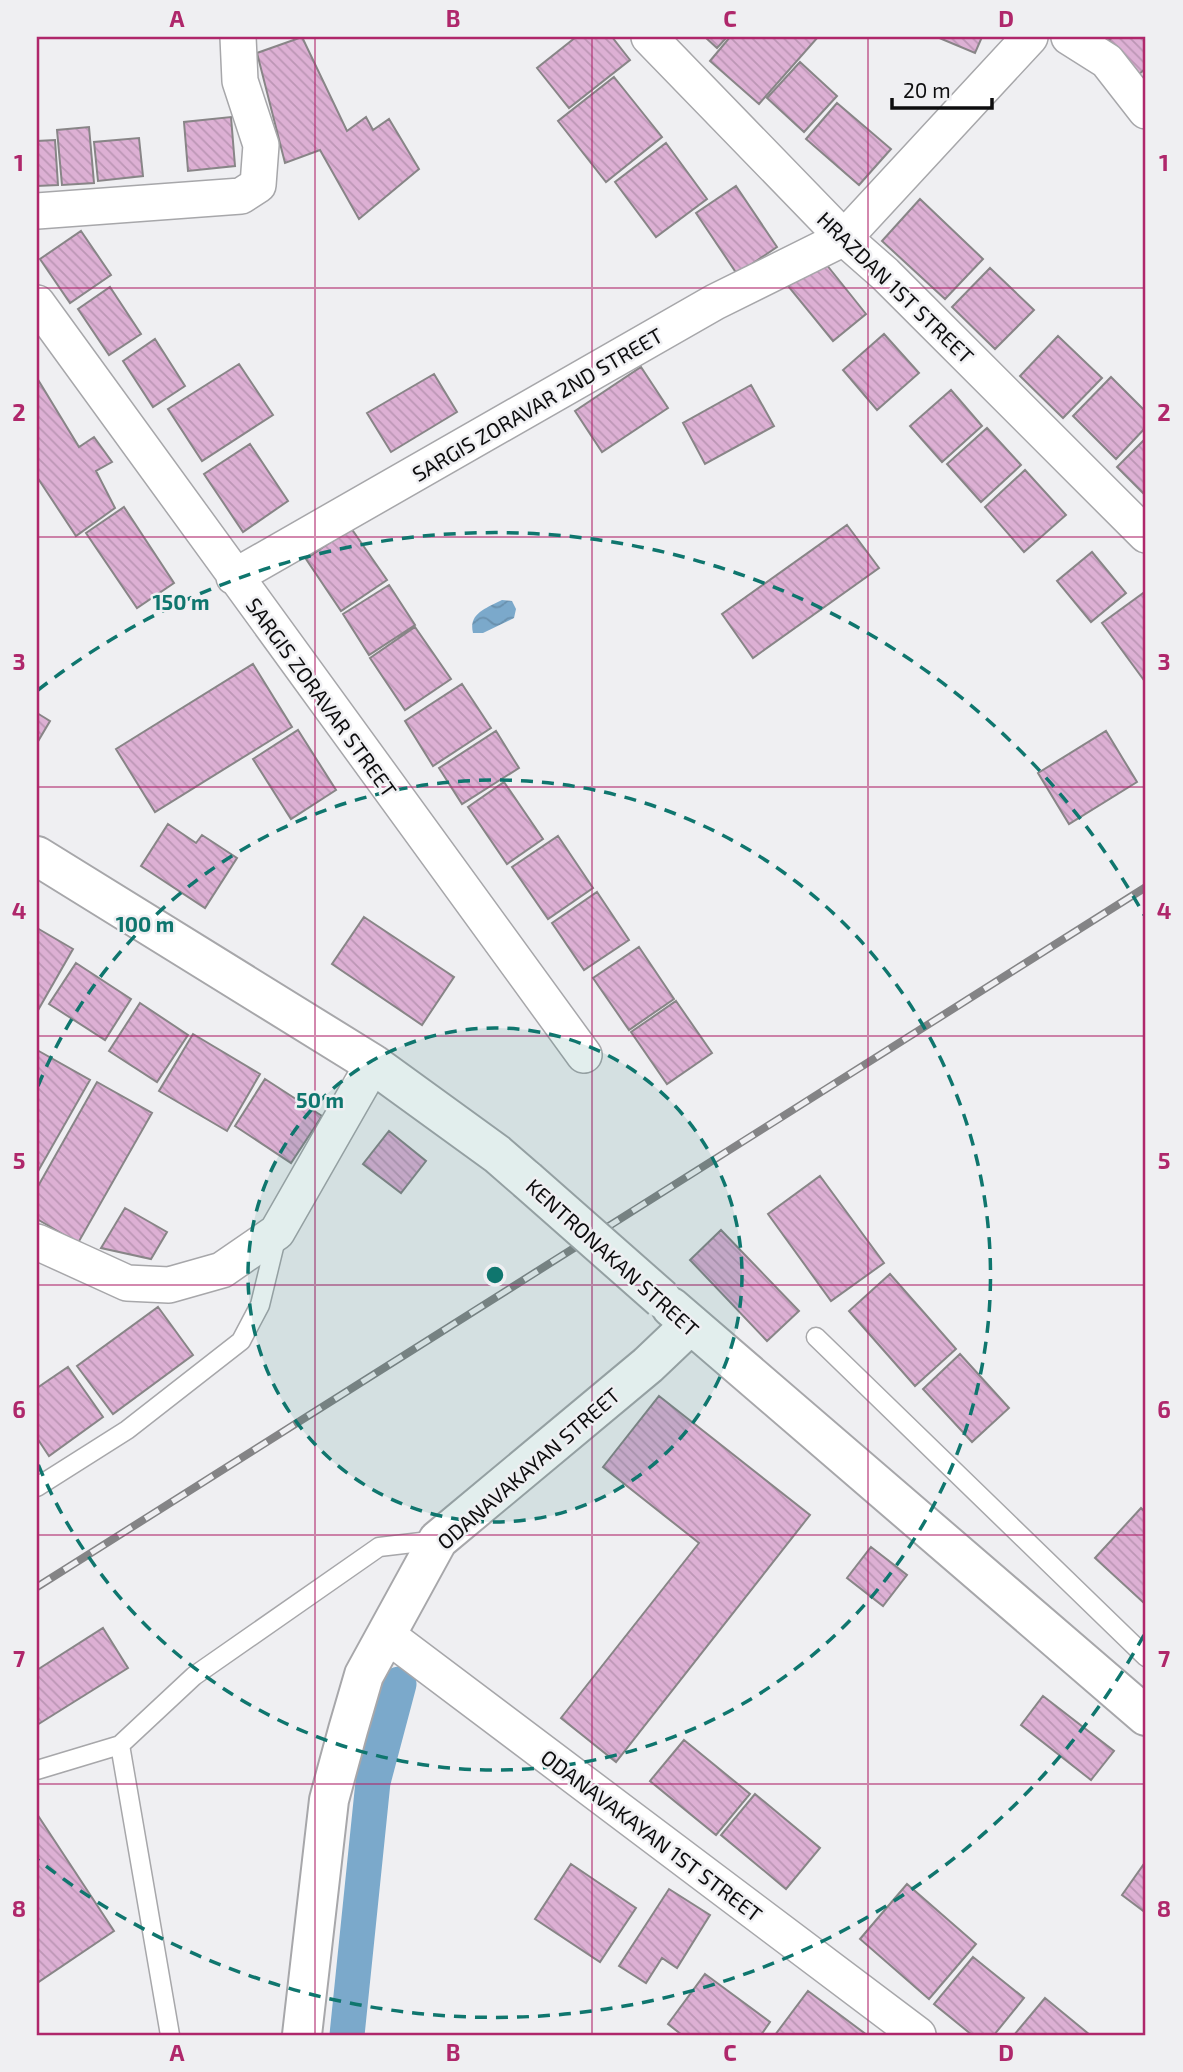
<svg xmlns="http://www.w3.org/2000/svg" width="1183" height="2072" font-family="'Exo 2',sans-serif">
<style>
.water{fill:url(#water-waves)}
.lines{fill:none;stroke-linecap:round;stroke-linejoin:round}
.canal{stroke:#7ba9cb;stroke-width:35}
.building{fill:url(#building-back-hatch);stroke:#888587;stroke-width:2}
.lane-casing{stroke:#a7a7aa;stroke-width:21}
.street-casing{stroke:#a7a7aa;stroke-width:38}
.secondary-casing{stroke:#a7a7aa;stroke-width:42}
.lane{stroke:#fff;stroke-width:18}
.street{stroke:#fff;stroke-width:35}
.secondary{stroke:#fff;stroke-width:38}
.rail-casing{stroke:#848486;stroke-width:8}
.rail{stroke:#efeff2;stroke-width:5;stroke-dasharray:16;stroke-linecap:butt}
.secondary-bridge-casing{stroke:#a7a7aa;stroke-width:42;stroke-linecap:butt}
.secondary-bridge{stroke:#fff;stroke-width:38}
.grid{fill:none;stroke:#af276b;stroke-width:2;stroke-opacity:0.55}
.ring{fill:none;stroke:#0f766e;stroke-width:3.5;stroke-dasharray:12 9}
.labels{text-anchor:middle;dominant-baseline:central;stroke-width:5;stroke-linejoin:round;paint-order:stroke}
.street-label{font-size:21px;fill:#0d0d0e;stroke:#efeff2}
.centre{fill:#0f766e;stroke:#efeff2;stroke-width:3.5}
.ring-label{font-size:21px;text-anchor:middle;font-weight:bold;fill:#0f766e;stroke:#efeff2;stroke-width:5;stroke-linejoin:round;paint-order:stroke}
.neatline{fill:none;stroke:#af276b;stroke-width:2.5}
.grid-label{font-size:23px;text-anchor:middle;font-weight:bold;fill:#af276b}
</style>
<defs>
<pattern id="water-waves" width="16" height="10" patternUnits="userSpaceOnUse" patternTransform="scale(1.75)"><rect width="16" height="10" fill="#7ba9cb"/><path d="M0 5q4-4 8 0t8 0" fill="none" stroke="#6990ad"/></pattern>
<pattern id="building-back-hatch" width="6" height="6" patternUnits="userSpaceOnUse" patternTransform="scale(1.75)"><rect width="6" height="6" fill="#ddb0d4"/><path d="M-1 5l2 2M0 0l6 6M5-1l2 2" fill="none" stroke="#bc96b5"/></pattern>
</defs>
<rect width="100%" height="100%" fill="#efeff2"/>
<path class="water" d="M502 600 512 601 516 609 514 618 483 633H473C468 613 487 608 502 600Z"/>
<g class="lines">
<path class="canal" d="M347 2035 373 1782 399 1684"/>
</g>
<path class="building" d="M302 37 347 131 366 117 373 130 389 119 419 169 359 219 320 150 285 163 257 53Z
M576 37H612L630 60 569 108 537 68Z
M705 37H727L717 48Z
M730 37H818L759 104 710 61Z
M937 37H982L975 53Z
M1113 37H1146V68L1137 76 1109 40Z
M800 62 837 96 804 132 767 98Z
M614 77 662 137 606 182 558 121Z
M837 103 891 149 859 185 806 139Z
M231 117 235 166 188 171 184 122Z
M89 127 94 183 62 185 57 130Z
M139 138 143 176 98 181 94 142Z
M55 140 58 185 37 186V141Z
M666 143 707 199 656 237 615 182Z
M736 186 777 247 737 274 696 213Z
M920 199 983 259 945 299 882 241Z
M81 231 111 275 70 303 40 259Z
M822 259 866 314 833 341 788 286Z
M990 268 1034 310 995 349 952 307Z
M110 287 141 334 109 355 78 309Z
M884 334 919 373 877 410 843 370Z
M1058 336 1102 378 1063 418 1020 376Z
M155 339 185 386 153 407 123 361Z
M239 364 273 415 202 461 168 409Z
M641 367 668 408 602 452 575 411Z
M434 374 457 412 391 452 367 413Z
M1111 377 1146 412V427L1116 459 1073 416Z
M37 378 79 447 94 437 112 462 96 471 115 508 76 536 37 477Z
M751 385 774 426 705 464 683 423Z
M951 390 982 426 942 462 910 426Z
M987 428 1021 465 981 502 947 464Z
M1146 438V496L1117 467Z
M250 444 288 501 243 532 204 474Z
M1025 470 1066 515 1024 552 985 507Z
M124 507 174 583 137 608 86 533Z
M847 525 879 568 753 658 722 614Z
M351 528 387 580 341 611 306 559Z
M1092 552 1126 593 1091 622 1057 581Z
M389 585 415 625 369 655 343 614Z
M1146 591V683L1102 623Z
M415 627 451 679 405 710 370 658Z
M253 664 292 727 155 812 116 749Z
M462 684 491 728 433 766 405 721Z
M37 713 50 721 37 743Z
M298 730 336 790 291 819 253 759Z
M496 731 519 768 462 804 439 768Z
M1106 731 1137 782 1069 824 1038 773Z
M504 782 543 839 507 864 468 807Z
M168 824 196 843 202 835 237 858 205 908 141 866Z
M558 836 593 888 548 919 512 867Z
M597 892 629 940 584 970 552 923Z
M364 917 454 977 422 1025 332 964Z
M37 928 73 949 37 1012Z
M639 947 674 999 629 1030 593 978Z
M76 963 131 999 105 1040 49 1004Z
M676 1001 712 1053 667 1084 631 1032Z
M140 1003 188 1035 157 1082 109 1051Z
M193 1034 260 1074 227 1131 159 1091Z
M37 1050 90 1080 37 1173Z
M265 1079 322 1116 291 1163 235 1126Z
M97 1082 152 1113 78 1243 37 1219V1188Z
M389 1131 426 1161 401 1193 363 1164Z
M820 1176 884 1263 831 1301 768 1214Z
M125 1208 167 1232 151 1259 101 1248Z
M721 1230 799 1311 767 1341 690 1260Z
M890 1274 956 1349 915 1386 849 1311Z
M158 1307 193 1355 113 1414 77 1366Z
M960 1354 1009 1408 972 1442 923 1389Z
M68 1367 103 1417 49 1456 37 1438V1388Z
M659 1396 810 1515 616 1762 561 1718 699 1543 603 1467Z
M1141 1508 1146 1513 1144 1603 1095 1558Z
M871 1547 907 1575 883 1606 847 1578Z
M103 1628 128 1668 37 1725V1670Z
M1043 1696 1114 1751 1091 1780 1021 1725Z
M684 1740 750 1794 716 1835 650 1781Z
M755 1794 820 1848 786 1889 721 1835Z
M37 1814 114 1931 37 1983Z
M1146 1861V1913L1122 1895Z
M571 1864 636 1908 600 1962 535 1919Z
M907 1884 976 1944 929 1999 860 1939Z
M669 1889 710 1915 677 1968 662 1958 646 1983 619 1966Z
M973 1957 1024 1998 994 2035H972L934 2004Z
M705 1974 770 2022 761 2035H682L668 2024Z
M808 1991 867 2035H775Z
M1045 1998 1090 2035H1014Z"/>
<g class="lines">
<defs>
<path id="lane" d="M816 1337 1146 1657
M37 1487 127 1430 241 1341 260 1305 277 1235
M120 1745 170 2035
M37 1770 120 1745 194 1676 379 1547 438 1540"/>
<path id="street" d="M649 37 844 238 885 274 1146 535
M1069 37 1107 61 1146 111
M37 211 241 196 258 185 261 145 240 81 238 37
M37 303 584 1055
M234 577 715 302 844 238 1030 37
M37 1242 127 1283 169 1285 222 1270 277 1232 373 1064
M387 1635 918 2035"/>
<path id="secondary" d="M37 856 373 1064 497 1154 527 1180
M671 1307 1146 1716
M302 2035 329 1800 348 1730 364 1675 438 1540 648 1365 689 1326"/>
</defs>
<use href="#lane" class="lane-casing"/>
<use href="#street" class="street-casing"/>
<use href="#secondary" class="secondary-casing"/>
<use href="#lane" class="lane"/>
<use href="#street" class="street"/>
<use href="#secondary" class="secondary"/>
<defs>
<path id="rail" d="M37 1587 1146 887"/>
</defs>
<use href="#rail" class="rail-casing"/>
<use href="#rail" class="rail"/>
<defs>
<path id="secondary-bridge" d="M527 1180 662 1299"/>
</defs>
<use href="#secondary-bridge" class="secondary-bridge-casing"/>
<use href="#secondary-bridge" class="secondary-bridge"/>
</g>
<path class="grid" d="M315 37V2035M592 37V2035M868 37V2035M37 288H1146M37 537H1146M37 787H1146M37 1036H1146M37 1285H1146M37 1535H1146M37 1784H1146"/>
<circle cx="495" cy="1275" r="247" fill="#0f766e" fill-opacity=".12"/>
<g class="ring">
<circle cx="495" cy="1275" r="247"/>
<path d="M38 1086A495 495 0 1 1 38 1464"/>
<path d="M1144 1635A742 742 0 0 1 38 1860M38 690A742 742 0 0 1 1144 915"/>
</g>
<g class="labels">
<g class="street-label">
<text transform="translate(896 287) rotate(44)">HRAZDAN 1ST STREET</text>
<text transform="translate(537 404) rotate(-30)">SARGIS ZORAVAR 2ND STREET</text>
<text transform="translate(322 697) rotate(54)">SARGIS ZORAVAR STREET</text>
<text transform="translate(613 1257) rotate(42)">KENTRONAKAN STREET</text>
<text transform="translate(528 1468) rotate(-41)">ODANAVAKAYAN STREET</text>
<text transform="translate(652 1835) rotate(37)">ODANAVAKAYAN 1ST STREET</text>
</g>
</g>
<circle cx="495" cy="1275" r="10" class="centre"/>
<g class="ring-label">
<text x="181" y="610">150 m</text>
<text x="145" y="932">100 m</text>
<text x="320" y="1108">50 m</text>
</g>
<rect width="1183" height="2072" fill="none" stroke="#efeff2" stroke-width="77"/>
<path d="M892 98v10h100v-10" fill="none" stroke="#0d0d0e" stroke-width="3.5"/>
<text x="903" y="98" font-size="21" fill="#0d0d0e" stroke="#efeff2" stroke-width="5" paint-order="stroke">20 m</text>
<rect x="38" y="38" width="1106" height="1996" class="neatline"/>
<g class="grid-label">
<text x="177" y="27">A</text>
<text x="453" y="27">B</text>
<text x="730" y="27">C</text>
<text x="1006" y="27">D</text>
<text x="19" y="171">1</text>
<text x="1164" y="171">1</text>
<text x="19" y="421">2</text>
<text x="1164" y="421">2</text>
<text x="19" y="670">3</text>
<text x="1164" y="670">3</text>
<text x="19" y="919">4</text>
<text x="1164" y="919">4</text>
<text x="19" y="1169">5</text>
<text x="1164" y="1169">5</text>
<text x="19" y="1418">6</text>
<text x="1164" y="1418">6</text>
<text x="19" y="1667">7</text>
<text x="1164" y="1667">7</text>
<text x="19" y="1917">8</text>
<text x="1164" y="1917">8</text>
<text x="177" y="2061">A</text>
<text x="453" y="2061">B</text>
<text x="730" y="2061">C</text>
<text x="1006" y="2061">D</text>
</g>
</svg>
